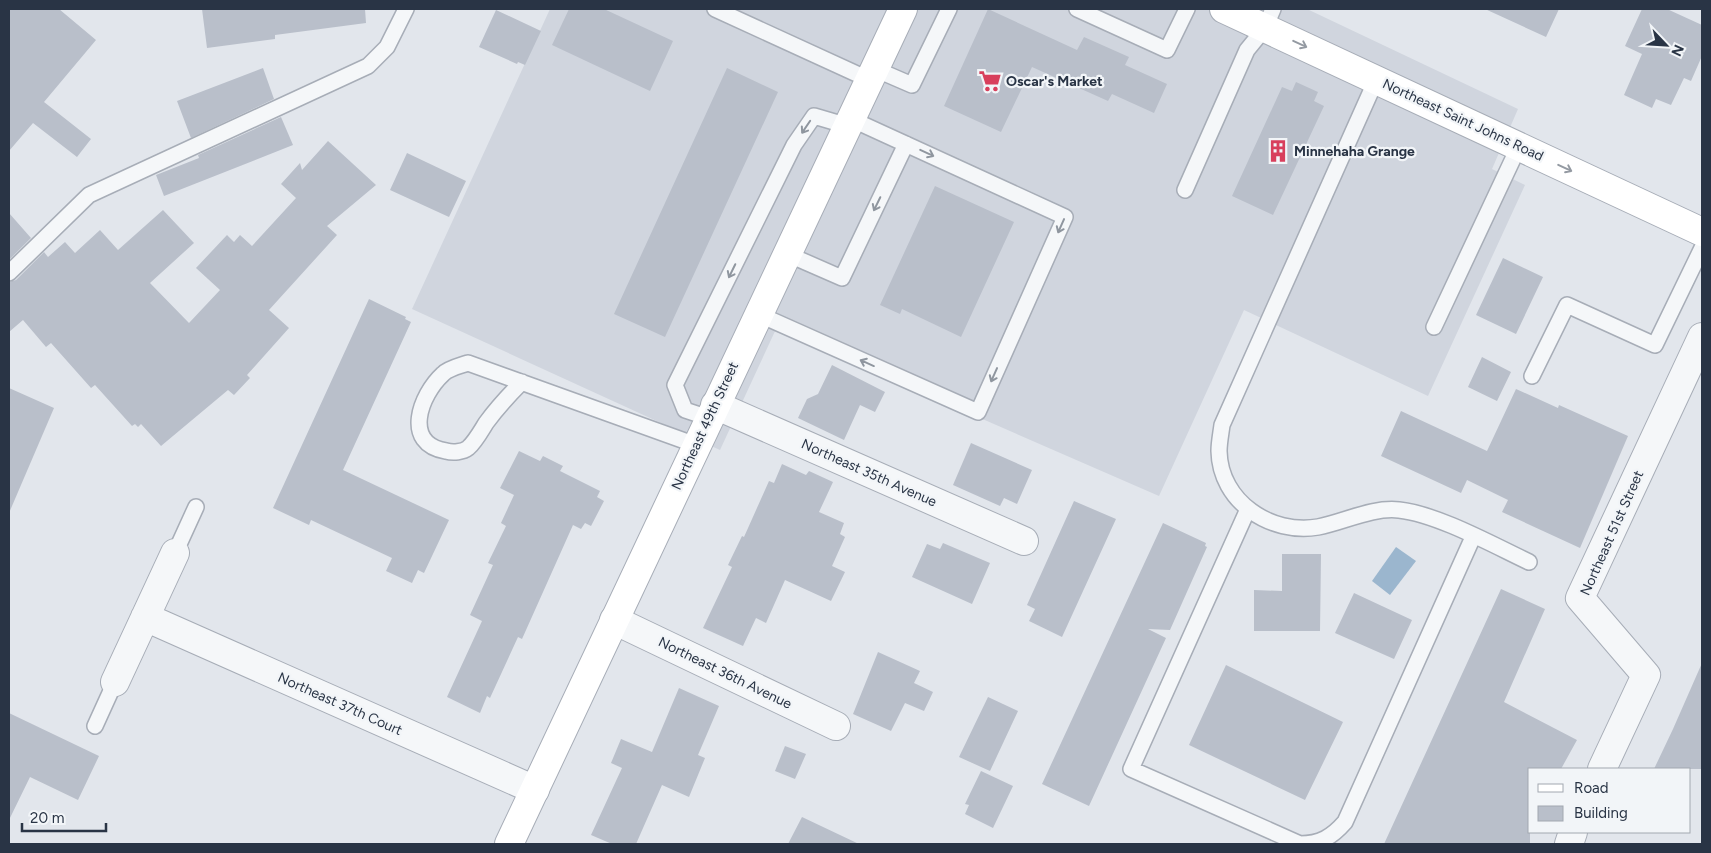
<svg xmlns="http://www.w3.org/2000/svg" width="1711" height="853" font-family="Figtree,sans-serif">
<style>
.built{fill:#d0d5de}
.water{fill:#9bb6ce}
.building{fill:#b9bfca}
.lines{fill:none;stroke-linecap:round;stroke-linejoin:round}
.lane-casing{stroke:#a7adb7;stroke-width:18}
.street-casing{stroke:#a7adb7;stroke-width:30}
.secondary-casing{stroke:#a7adb7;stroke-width:30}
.lane{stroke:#f5f7f9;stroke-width:15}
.street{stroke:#f5f7f9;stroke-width:28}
.secondary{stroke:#fff;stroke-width:28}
.oneway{stroke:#949aa2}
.oneway2{stroke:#8f969f}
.labels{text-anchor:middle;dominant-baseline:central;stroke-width:4.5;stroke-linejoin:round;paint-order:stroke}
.poi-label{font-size:14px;font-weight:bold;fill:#293445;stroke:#f2f5f8;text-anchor:start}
.street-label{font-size:14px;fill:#293445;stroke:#f2f5f8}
</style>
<rect width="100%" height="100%" fill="#e2e6ec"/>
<path class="built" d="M550 9H1307L1518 109 1492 169 1525 185 1428 396 1244 310 1159 496 776 329 720 450 412 309Z"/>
<path class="water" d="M1396 547 1416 561 1390 595 1372 581Z"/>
<path class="building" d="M9 9H59L96 40 44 102 91 139 77 157 33 123 9 151Z
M202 9H365L366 23 275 35V39L207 48Z
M569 9H604L673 41 650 91 552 45Z
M988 9 1077 50 1084 37 1129 57 1125 65 1167 84 1154 113 1112 94 1108 101 1032 67 1001 132 944 106Z
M1485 9H1559L1546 37Z
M1642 9H1667L1702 25V56L1691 81 1684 78 1671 105 1656 99 1652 108 1624 95 1642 54 1625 46Z
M496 10 541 31 525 65 518 62 517 64 479 47Z
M263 68 274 99 191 138 177 101Z
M727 68 778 92 665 337 614 314Z
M1296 82 1318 92 1314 101 1324 106 1273 215 1232 196 1282 87 1292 91Z
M281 117 293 145 164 196 156 175 199 158 198 155Z
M328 141 376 185 327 226 337 235 269 310 289 328 247 375 250 378 234 395 228 390 161 446 141 424 138 427 135 424 132 426 95 385 91 388 51 343 46 347 23 320 9 332V282L16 280 44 252 48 257 65 242 75 253 100 230 118 250 163 210 194 243 150 283 189 323 220 290 196 268 227 235 234 242 240 235 252 246 296 198 281 184 300 163 302 170Z
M407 153 466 181 449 217 390 190Z
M935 186 1014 222 961 337 902 309 900 314 880 305Z
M9 213 31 238 9 260Z
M1503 258 1543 277 1516 334 1476 315Z
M369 299 406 317 405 319 411 322 343 470 449 520 424 573 418 570 412 583 386 571 392 558 311 520 309 525 273 508Z
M1482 357 1511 372 1497 401 1468 387Z
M832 365 885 392 875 412 860 405 844 440 798 418 807 399 818 394Z
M9 388 54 408 9 513Z
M1516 389 1558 408 1559 405 1628 436 1580 548 1502 512 1508 500 1467 480 1461 493 1381 456 1401 411 1487 451Z
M971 443 1032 470 1017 504 1004 498 1000 506 953 485Z
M519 451 540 461 543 456 563 466 560 471 600 491 597 497 604 501 591 526 585 523 581 529 573 525 522 639 518 637 490 698 487 696 480 713 447 697 482 621 470 615 493 565 488 563 506 526 501 523 514 495 500 488Z
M782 464 806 475 809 471 833 482 819 512 844 523 840 534 845 537 832 566 845 572 831 601 785 580 766 623 756 618 743 646 703 628 732 567 728 565 742 536 744 537 769 481 774 483Z
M1074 501 1116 519 1062 637 1029 621 1035 609 1027 605Z
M1163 523 1206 543 1205 546 1207 547 1170 630 1148 629 1166 638 1089 806 1042 784Z
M943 543 990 563 972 604 912 577 927 544 940 549Z
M1282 554H1321L1320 631H1254V590L1282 591Z
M1501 589 1545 609 1504 702 1577 740 1561 769H1530V844H1384Z
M1354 593 1412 620 1394 659 1335 633Z
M878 652 920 671 914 683 933 692 924 711 905 703 891 731 853 714Z
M1702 663V769H1654L1673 729Z
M1226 665 1343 722 1305 800 1189 745Z
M679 688 719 706 698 755 705 758 689 797 662 785 636 844H612L591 835 622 768 611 763 621 739 652 752Z
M988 697 1018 711 990 771 959 757Z
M9 713 99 756 78 800 30 777 9 820Z
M785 746 806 754 795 779 775 771Z
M981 771 1013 786 993 828 965 814 969 805 965 804Z
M802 817 859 844H788Z"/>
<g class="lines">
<defs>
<path id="lane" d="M715 9 870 80
M1077 9 1167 50 1187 9
M875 69 912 85 949 9
M1376 80 1222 425C1221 433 1219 443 1219 451 1220 502 1271 535 1318 527 1344 522 1372 507 1399 510 1437 514 1493 545 1529 562
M1185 190 1247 50 1265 28 1273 9
M787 254 842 278 906 144
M9 273 89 195 368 66 387 47 406 9
M758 314 978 412 1065 217 851 119
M1434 327 1519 146
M1532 376 1567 305 1655 345 1702 248
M522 382C509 395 497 408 486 423 481 431 475 442 468 448 463 452 453 453 446 451 402 444 420 395 443 374 449 368 460 366 468 363L696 445
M709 418 685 410 675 385 794 145 814 116 848 126
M1248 509 1131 769 1300 844C1320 844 1332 837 1345 822L1473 537
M175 553 196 507
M95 726 115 682"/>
<path id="street" d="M715 405 1024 541
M145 617 535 790
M614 620 836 726
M115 682 175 553
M1602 769 1646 675 1580 598 1702 337
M1569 844 1573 832"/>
<path id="secondary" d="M1224 9 1702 232
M509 844 903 9"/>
</defs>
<use href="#lane" class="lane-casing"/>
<use href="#street" class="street-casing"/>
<use href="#secondary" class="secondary-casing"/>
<use href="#lane" class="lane"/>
<use href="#street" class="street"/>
<use href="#secondary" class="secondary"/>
</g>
<defs><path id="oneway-shaft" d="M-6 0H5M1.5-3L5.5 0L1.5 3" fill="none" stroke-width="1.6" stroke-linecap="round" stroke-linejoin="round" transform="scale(1.25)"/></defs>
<g class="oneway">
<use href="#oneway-shaft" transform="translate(1300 44) rotate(25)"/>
<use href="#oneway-shaft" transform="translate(1565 168) rotate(25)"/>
</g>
<g class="oneway2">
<use href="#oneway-shaft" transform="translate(806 127) rotate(124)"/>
<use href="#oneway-shaft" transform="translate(927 153) rotate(25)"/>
<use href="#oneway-shaft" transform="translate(877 204) rotate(116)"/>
<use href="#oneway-shaft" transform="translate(1061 226) rotate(114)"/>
<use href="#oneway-shaft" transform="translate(732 271) rotate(116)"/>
<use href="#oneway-shaft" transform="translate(867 363) rotate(-156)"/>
<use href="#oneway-shaft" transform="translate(994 375) rotate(114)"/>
</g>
<defs>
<symbol id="supermarket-bare" viewBox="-9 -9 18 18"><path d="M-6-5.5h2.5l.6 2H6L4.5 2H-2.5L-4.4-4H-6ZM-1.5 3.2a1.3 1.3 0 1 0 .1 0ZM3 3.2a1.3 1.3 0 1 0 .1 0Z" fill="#d83f5c" stroke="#f2f5f8" stroke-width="2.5" paint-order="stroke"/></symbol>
<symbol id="building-bare" viewBox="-9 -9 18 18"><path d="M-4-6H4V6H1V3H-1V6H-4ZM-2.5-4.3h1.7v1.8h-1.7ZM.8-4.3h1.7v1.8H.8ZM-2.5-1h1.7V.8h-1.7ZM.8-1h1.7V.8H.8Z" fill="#d83f5c" stroke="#f2f5f8" stroke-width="2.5" paint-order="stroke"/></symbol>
</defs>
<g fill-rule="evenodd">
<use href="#supermarket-bare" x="974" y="65" width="32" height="32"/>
<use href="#building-bare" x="1262" y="135" width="32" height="32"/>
</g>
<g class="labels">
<g class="poi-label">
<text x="1006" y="81">Oscar's Market</text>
<text x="1294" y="151">Minnehaha Grange</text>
</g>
<g class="street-label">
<text transform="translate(1463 120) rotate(25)">Northeast Saint Johns Road</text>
<text transform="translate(705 426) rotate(-65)">Northeast 49th Street</text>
<text transform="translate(869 473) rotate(24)">Northeast 35th Avenue</text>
<text transform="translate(1612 533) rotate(-66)">Northeast 51st Street</text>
<text transform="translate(725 673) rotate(26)">Northeast 36th Avenue</text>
<text transform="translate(340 704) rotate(24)">Northeast 37th Court</text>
</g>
</g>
<rect width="1711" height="853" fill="none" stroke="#293445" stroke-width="20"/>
<rect x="1528" y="768" width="162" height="65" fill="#f2f5f8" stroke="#a2a8b0"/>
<rect x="1538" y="784" width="25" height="8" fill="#ffffff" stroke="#a2a8b0"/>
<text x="1574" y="793" font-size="15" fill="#293445">Road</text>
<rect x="1538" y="806" width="25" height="15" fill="#b9bfca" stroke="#a2a8b0"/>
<text x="1574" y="818" font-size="15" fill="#293445">Building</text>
<g transform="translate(1666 45) rotate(115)" stroke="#f2f5f8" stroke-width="4" paint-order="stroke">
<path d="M0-4L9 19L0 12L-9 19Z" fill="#293445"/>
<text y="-8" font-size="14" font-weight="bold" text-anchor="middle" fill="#293445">N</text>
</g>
<path d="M22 823v8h84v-8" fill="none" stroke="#293445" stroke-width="2.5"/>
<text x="30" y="823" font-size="15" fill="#293445" stroke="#f2f5f8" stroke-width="4" paint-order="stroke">20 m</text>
</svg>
